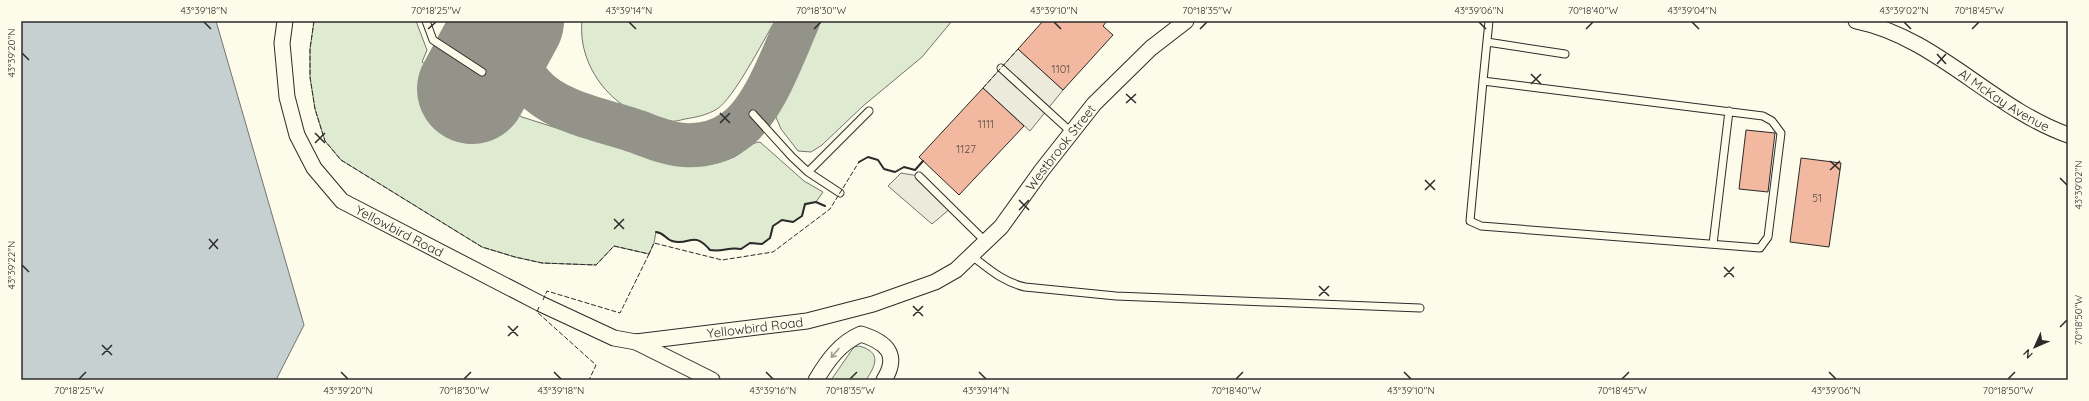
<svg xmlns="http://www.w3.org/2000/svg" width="2089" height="401" font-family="Quicksand,sans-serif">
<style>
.green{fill:#deebd1;stroke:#74746e}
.parking{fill:#eceadb;stroke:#74746e}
.water{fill:#c7d0d0;stroke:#74746e}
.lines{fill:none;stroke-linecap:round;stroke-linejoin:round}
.taxiway{stroke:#94938a;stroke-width:44}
.runway{stroke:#94938a;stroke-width:110}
.building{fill:#f2b8a0;stroke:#2b2b2b}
.service-casing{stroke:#2b2b2b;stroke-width:9}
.minor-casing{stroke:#2b2b2b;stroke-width:17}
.service{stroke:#fdfbea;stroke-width:7}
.minor{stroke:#fdfbea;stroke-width:15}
.fence{stroke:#2b2b2b;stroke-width:1;stroke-dasharray:5 2;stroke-linecap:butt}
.wall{stroke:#2b2b2b;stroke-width:2}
.oneway{stroke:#9e9d94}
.ticks{fill:none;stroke:#2b2b2b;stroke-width:1.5}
.labels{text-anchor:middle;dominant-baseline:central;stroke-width:3;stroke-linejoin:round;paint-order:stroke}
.number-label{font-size:11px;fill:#5d4e48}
.street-label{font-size:13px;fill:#2b2b2b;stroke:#fdfbea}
.neatline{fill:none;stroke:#2b2b2b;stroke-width:1.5}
.ticks-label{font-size:10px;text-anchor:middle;fill:#2b2b2b}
</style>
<rect width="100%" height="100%" fill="#fdfbea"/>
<path class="green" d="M314 21H416L427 50 422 62 522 117 660 161C684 167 710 168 734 157 743 153 750 142 760 142L804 181 823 192 816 202 805 205 802 216 793 222 781 220 773 226 770 238 762 244 750 243 741 249C727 247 724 252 710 250 693 230 690 246 672 241 665 239 663 233 656 232L654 243 649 254 614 246 596 265 542 263 515 257 482 247 341 160 325 141 315 109 310 77V49Z
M582 21H775C763 41 734 98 717 109 707 115 697 117 685 119 680 120 675 122 670 121 620 120 577 71 582 21Z
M820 21H952L922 57 863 106 822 145 811 152 798 151 781 129 775 115Z
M859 346C882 352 876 365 866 380H831L854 347Z"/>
<path class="parking" d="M1018 49 1063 90 1030 131 983 88Z
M901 173 919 176 951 208 932 224 888 186Z"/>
<path class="water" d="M21 21H216L304 325 276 380H21Z"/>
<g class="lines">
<path class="taxiway" d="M516 21C511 44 517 69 533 86 554 111 601 120 632 130 648 135 666 144 684 145 701 146 719 142 733 132 764 112 783 54 798 21"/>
<path class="runway" d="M472 89 509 21"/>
</g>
<path class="building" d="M1043 21H1107L1103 26 1113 35 1063 90 1018 49Z
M983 88 1024 126 959 195 919 157Z
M1746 130 1775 133 1768 192 1739 189Z
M1801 158 1841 163 1829 247 1790 242Z"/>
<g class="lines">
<defs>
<path id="service" d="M426 21 433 40 482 72
M1487 42 1565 54
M1001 68 1071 132
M1483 81 1763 116 1772 121 1781 133 1768 237 1760 248 1481 226 1470 221 1483 81C1485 61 1487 41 1489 21
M753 114 792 157 808 172 840 193
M808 172 869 111
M919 176 986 242
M1713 244 1729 111
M972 256C989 269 1003 282 1025 287L1116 296 1420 308"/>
<g id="minor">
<path id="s1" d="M285 21 282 43 287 97 297 135 314 168 342 201 541 304 614 338 636 342 807 321 873 304 935 282 956 270 1001 227 1042 170 1094 104 1151 48 1186 21"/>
<path id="s2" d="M1856 21C1936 37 1992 108 2068 135"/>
<path d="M636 342 712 380"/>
<path d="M816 380C828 360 840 343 861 334 886 342 900 354 884 380"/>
</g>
</defs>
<use href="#service" class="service-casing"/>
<use href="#minor" class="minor-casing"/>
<use href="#service" class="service"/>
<use href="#minor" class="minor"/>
<path class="fence" d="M314 21 310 49V77L315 109 325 141 341 160 482 247 515 257 542 263 596 265 614 246 649 254 654 243 722 260 773 252 830 209 859 162
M983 88 1018 49
M543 300 547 291 620 313 649 254
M539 307 537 312 596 365 589 380"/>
<path class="wall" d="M859 162 868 157 878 160 884 169 895 172 904 167 915 170 923 161
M656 232C665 233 665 239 672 241 690 246 693 230 710 250 724 252 727 247 741 249L750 243 762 244 770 238 773 226 782 220 793 222 802 216 805 204 816 202 825 206"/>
</g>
<defs><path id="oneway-shaft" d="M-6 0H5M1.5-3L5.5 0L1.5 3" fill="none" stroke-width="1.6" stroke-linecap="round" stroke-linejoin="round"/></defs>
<use class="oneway" href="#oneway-shaft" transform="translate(835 353) rotate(130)"/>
<path class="ticks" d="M204 22 211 29M629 22 636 29M1054 22 1061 29M1479 22 1486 29M1692 22 1699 29M1904 22 1911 29M428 29 436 22M814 29 821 22M1200 29 1207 22M1586 29 1593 22M1972 29 1979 22M22 53 29 60M1937 54 1946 64M1937 64 1946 54M1531 74 1541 84M1531 84 1541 74M1126 94 1136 103M1126 103 1136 94M720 113 730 123M720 123 730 113M315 133 325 143M315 143 325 133M1830 161 1840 170M1830 170 1840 161M2060 178 2067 185M1425 180 1435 190M1425 190 1435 180M1019 200 1029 210M1019 210 1029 200M614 219 624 229M614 229 624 219M209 239 218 249M209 249 218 239M22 265 29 272M1724 267 1734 277M1724 277 1734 267M1319 286 1329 296M1319 296 1329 286M913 306 923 316M913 316 923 306M508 326 518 336M2060 327 2067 320M508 336 518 326M102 345 112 355M102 355 112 345M341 372 348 379M554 372 561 379M766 372 773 379M979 372 986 379M1404 372 1411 379M1829 372 1836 379M79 379 86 372M464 379 471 372M850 379 857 372M1236 379 1243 372M1622 379 1629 372M2008 379 2015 372"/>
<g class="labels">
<g class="number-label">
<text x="1061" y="69">1101</text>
<text x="986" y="124">1111</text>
<text x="966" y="149">1127</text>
<text x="1817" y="198">51</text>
</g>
<g class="street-label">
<text stroke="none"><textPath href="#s2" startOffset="169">Al McKay Avenue</textPath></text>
<text stroke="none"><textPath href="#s1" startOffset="1015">Westbrook Street</textPath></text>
<text stroke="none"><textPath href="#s1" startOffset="261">Yellowbird Road</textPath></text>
<text stroke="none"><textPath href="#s1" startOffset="643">Yellowbird Road</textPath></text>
</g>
</g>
<rect width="2089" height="401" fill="none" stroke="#fdfbea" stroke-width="44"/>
<g transform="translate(2035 347) rotate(225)" stroke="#fdfbea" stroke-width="3" paint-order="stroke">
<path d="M0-3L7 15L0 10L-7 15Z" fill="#2b2b2b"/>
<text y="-6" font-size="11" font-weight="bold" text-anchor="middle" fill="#2b2b2b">N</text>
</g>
<rect x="22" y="22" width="2045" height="357" class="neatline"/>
<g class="ticks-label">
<text x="204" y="14">43°39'18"N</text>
<text x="436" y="14">70°18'25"W</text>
<text x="629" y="14">43°39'14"N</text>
<text x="821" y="14">70°18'30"W</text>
<text x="1054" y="14">43°39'10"N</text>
<text x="1207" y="14">70°18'35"W</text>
<text x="1479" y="14">43°39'06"N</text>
<text x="1593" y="14">70°18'40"W</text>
<text x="1692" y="14">43°39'04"N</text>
<text x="1904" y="14">43°39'02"N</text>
<text x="1979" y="14">70°18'45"W</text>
<text transform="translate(11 53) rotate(-90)" y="4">43°39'20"N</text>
<text transform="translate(2078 185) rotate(-90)" y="4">43°39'02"N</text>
<text transform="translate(11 265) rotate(-90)" y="4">43°39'22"N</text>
<text transform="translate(2078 320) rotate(-90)" y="4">70°18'50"W</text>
<text x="79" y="394">70°18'25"W</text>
<text x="348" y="394">43°39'20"N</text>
<text x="464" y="394">70°18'30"W</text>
<text x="561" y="394">43°39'18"N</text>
<text x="773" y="394">43°39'16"N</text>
<text x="850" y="394">70°18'35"W</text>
<text x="986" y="394">43°39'14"N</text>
<text x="1236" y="394">70°18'40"W</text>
<text x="1411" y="394">43°39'10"N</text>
<text x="1622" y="394">70°18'45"W</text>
<text x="1836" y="394">43°39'06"N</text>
<text x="2008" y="394">70°18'50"W</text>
</g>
</svg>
